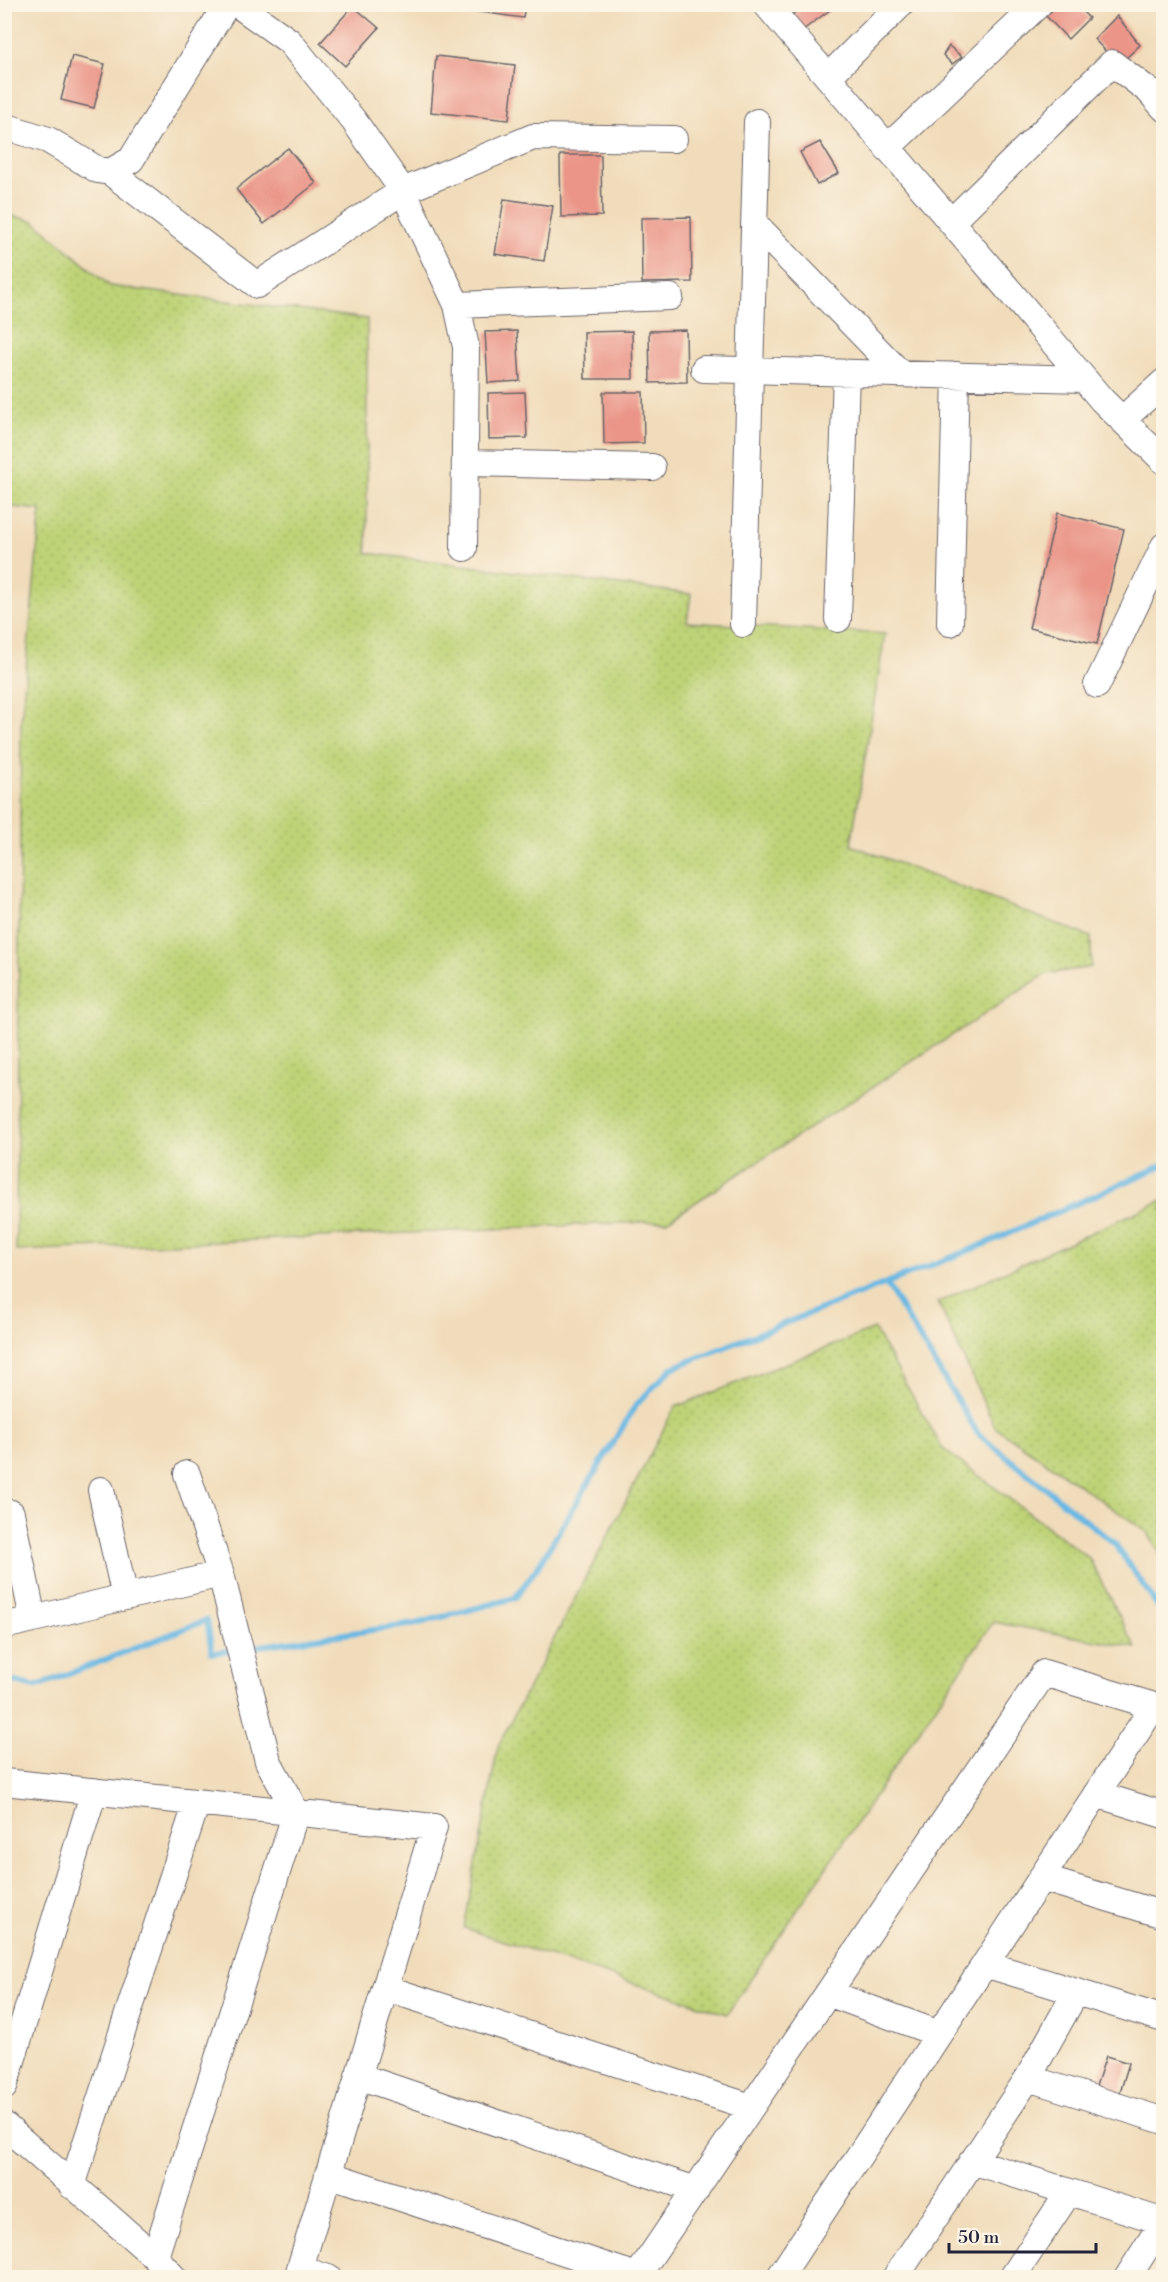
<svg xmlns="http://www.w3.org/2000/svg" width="1168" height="2282" font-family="'Libre Bodoni',serif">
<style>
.grass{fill:url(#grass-dots);stroke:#707a59;stroke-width:1.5}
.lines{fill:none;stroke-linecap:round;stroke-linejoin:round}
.stream{stroke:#69b8e3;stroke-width:6}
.building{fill:#ea9588}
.minor-casing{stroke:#6a6367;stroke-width:28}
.minor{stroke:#fff;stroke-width:26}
</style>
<defs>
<pattern id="grass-dots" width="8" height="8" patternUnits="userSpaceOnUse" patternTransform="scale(1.5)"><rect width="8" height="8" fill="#bed377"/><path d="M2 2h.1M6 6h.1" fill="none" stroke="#a3b568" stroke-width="1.8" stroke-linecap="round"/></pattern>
</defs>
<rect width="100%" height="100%" fill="#fcf5e5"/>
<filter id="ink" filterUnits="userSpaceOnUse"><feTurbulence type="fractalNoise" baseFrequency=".0167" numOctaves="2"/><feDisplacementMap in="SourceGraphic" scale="12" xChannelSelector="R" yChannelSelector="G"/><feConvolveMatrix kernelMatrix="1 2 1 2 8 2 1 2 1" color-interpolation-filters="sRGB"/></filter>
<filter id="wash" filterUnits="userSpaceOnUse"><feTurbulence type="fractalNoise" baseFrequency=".008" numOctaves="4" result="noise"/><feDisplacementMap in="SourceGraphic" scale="24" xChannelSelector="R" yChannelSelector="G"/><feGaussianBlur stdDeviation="1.35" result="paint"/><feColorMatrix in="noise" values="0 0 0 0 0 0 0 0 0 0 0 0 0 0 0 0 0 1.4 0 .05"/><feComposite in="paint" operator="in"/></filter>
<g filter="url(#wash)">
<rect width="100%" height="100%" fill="#f0dcba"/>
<path class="grass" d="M5 214 34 221 110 286 367 319V553L691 594 687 622 885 634 851 845 1091 937V967L1046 974 667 1221 16 1251 21 722 41 510 5 506Z
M1163 1200V1558L1147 1532 995 1427 938 1302Z
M874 1329 943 1449 1089 1558 1136 1648 993 1622 727 2014 464 1928 498 1746 675 1407Z"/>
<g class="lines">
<path class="stream" d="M886 1283 978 1434 1115 1544 1164 1615
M246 1648 415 1624 515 1598 537 1568 636 1405 672 1368 980 1246 1164 1165
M4 1679 35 1687 207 1620 212 1653 233 1650"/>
</g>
<g id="blocks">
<path class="building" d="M460 4H525L523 18 459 9Z
M806 4H838L803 30 792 15Z
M1058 4H1075L1089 18 1068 39 1046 16Z
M353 6 379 28 345 66 320 43Z
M1117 16 1140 45 1119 65 1094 39Z
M949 46 962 57 952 64 943 55Z
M72 56 105 64 94 108 61 100Z
M436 56 515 65 509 120 431 112Z
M820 142 839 173 817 185 800 152Z
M288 148 316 183 264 224 236 189Z
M560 155H601L602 216 561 217Z
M504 199 553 206 544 261 495 254Z
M691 217 692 282 642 283 641 218Z
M686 330 687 382 650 383 649 331Z
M517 331 520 381 488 383 485 332Z
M632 331 633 379H585L584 332Z
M525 392 527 438 489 439 488 393Z
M603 392H643L644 443 604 444Z
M1057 513 1124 529 1097 644 1029 628Z
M1106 2056 1129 2063 1119 2096 1095 2089Z"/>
</g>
</g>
<g filter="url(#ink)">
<use href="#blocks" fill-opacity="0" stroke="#6a6367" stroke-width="1.5"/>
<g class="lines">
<defs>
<path id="minor" d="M237 4 289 41 354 121 403 191 457 305 466 347 464 548
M766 4 1102 400 1164 461
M828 77 901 4
M4 126 48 140 98 170 110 172 131 160 227 4
M887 148 1039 4
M110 172 257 285 403 191 533 137 674 139
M951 222 1112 63 1149 91 1164 108
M754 223 901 374
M457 305 670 297
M704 369 1084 379
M1122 420 1164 382
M465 463 652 467
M838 619 846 373
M950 623 956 375
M743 624 757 122
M1097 685 1164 546
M187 1474 221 1574
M101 1490 125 1597
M11 1513 33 1619
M4 1626 221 1574 268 1761 296 1812 155 2257
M4 1782 434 1827 297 2278
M1096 1794 1164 1815
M1041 1878 1164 1915
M985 1964 1164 2019
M385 1988 751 2107
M828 1993 939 2034
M358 2076 696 2190
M1028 2078 1164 2121
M4 2087 94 1791
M4 2125 155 2257 174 2278
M972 2161 1164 2222
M328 2174 637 2276
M72 2186 197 1802
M300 2269 328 2278
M636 2278 1044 1673 1164 1709
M779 2278 1154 1706
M895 2278 1028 2078 1076 1992
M1012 2278 1069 2192
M1127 2278 1163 2222"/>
</defs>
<use href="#minor" class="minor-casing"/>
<use href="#minor" class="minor"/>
</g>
</g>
<rect width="1168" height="2282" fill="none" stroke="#fcf5e5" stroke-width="24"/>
<path d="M949 2243v9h147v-9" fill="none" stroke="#22223b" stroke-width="3"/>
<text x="958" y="2243" font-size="18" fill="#22223b" stroke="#fcf5e5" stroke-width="4.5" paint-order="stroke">50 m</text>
</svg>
